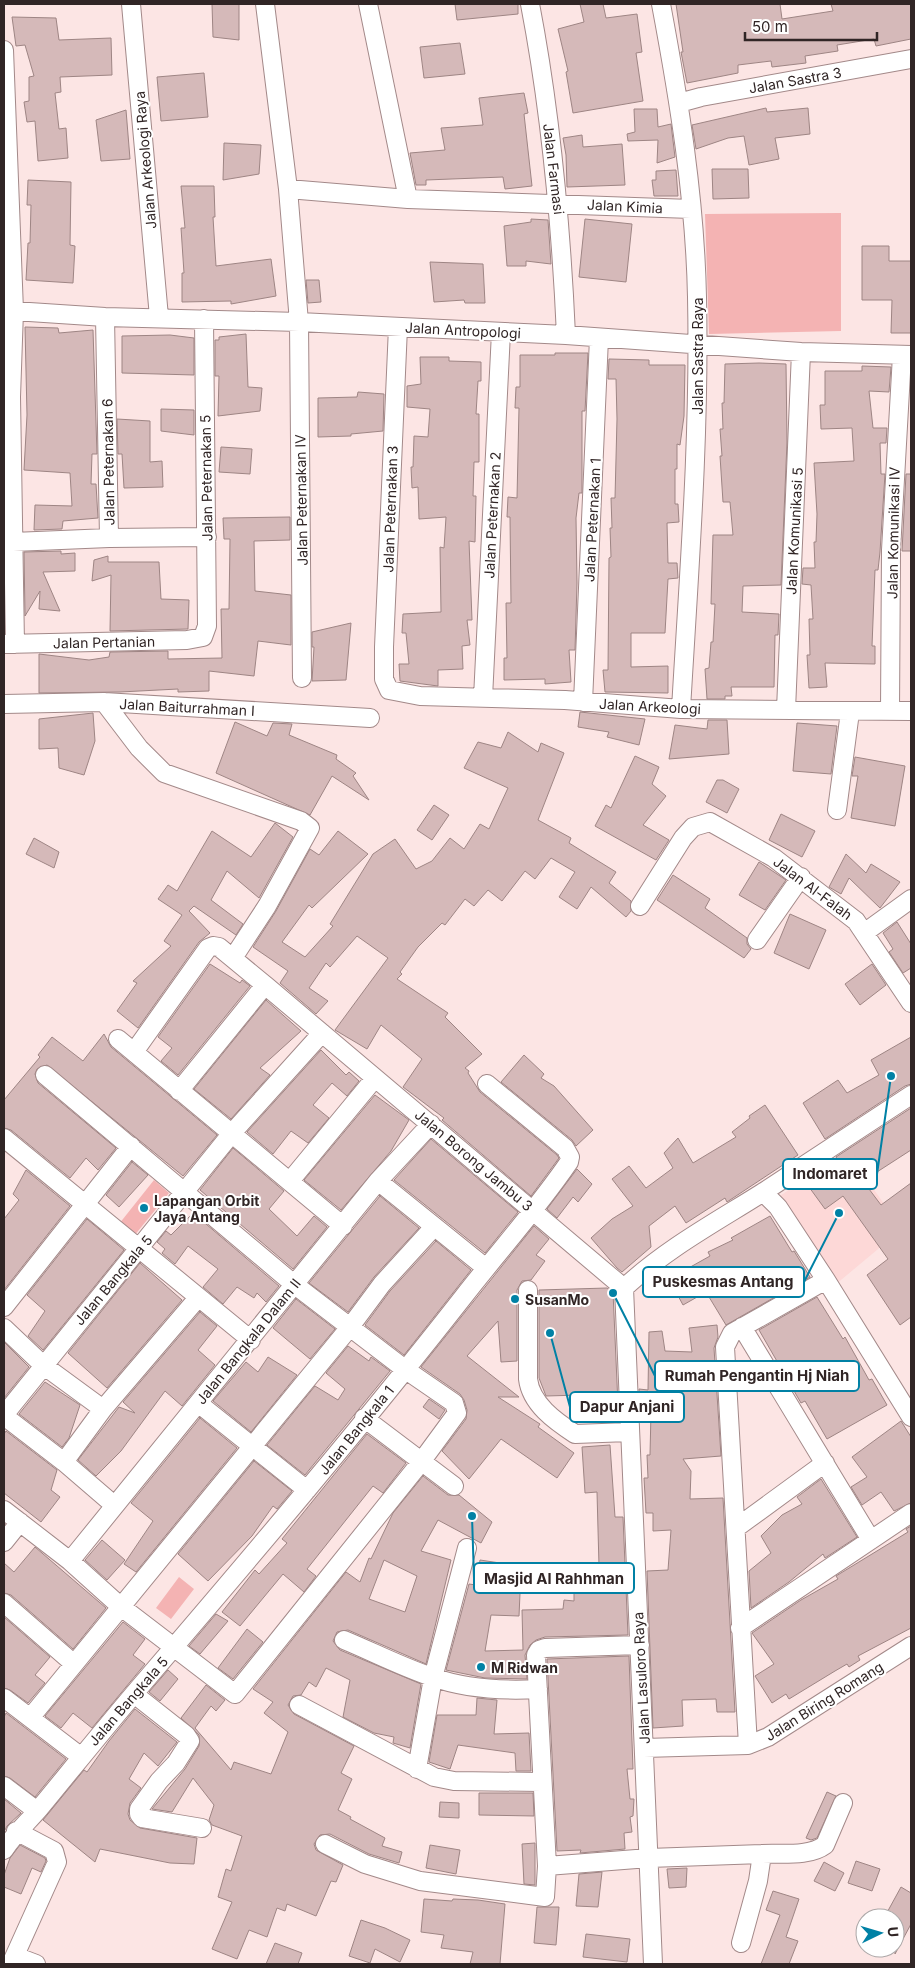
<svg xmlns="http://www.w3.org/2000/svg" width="915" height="1968" font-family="Inter,sans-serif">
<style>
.built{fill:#fdd8d7}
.green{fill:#f4b3b3}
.building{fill:#d5b9b9;stroke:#9e8584;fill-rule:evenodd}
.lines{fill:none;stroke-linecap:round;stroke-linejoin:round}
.street-casing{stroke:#a38989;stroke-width:20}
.street{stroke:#fff;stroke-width:18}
.poi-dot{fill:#0081a5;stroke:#fff;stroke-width:2}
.labels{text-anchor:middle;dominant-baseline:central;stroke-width:4;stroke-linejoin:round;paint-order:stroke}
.street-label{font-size:14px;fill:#302525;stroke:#fff}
.poi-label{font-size:14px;font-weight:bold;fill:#302525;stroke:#fff;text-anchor:start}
.leader{fill:none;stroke:#0081a5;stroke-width:2}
.callout-dot{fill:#0081a5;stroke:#fff;stroke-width:2}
.callout{fill:#fff;stroke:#0081a5;stroke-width:2}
.callout-label{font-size:15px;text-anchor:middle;font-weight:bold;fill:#302525}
</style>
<rect width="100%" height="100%" fill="#fce5e4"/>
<path class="built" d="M850 1148 870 1176 867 1180 902 1229 835 1285 777 1198Z"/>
<path class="green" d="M841 213V331L709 334 705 214Z
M154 1180 169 1193 134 1236 119 1224Z
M179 1577 194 1589 171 1619 156 1608Z"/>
<path class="building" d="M212 4H239V40L213 37Z
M455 4H518V14L457 20Z
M580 4H603L606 18 637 14 642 52 636 53 643 101 573 113 566 72 568 71 558 29 584 22Z
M676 4H780L782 19 833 11 831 4H911V39L876 46 874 39 837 45 838 51 805 56 806 63 772 67 771 61 738 65V73L687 83 681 52H683Z
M12 17 56 18 59 40 111 38 112 75 60 77 61 92 55 93 59 129 66 128 68 158 38 161 35 121 27 122 24 102 29 101V77L34 76 25 45 16 46Z
M460 43 465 74 424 78 420 47Z
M204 73 208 117 161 121 157 77Z
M524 93 528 113 524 114 532 186 505 189 503 177 426 180V185H416L410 153 445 150 441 128 483 125 479 98Z
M766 108 767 112 808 108 810 134 775 138 779 159 749 165 744 136 728 138 696 149 692 125Z
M634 109H657L658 127 671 124 675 157 657 163 658 140 628 141 627 134 635 132Z
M126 110 130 159 101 161 96 120Z
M582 135 583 147 622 144 625 185 567 187 566 155 563 138Z
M224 143 261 145 259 174 223 180Z
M712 169H748L749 198 713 199Z
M676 170 678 196H654L652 180H656V171Z
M28 180 71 182 70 245 75 246 73 283 26 280 28 243H30L31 205H27Z
M181 186H214L215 217H213L216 266 271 259 276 296 231 304V301L182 302V273H184L181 228H185Z
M531 219 548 220 551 264 526 261V266H507L504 226 531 222Z
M585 219 632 224 626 282 579 277Z
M862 246H889V261H911V333H891L892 300H862Z
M430 262 483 264 485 303H465L464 300 434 302Z
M306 280H319L321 302 308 303Z
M25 327 58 328 59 333 93 330 97 454H92L91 484H96L98 518 63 521 62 529 34 530 35 505 72 506 70 473 24 470 27 415Z
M246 334 248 387 262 388 260 411 218 416 219 376H215V340H219V337Z
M170 335 194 338V375L122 373V336Z
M555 353H588L585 411H582V493H579L576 518 577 583 575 650H569L571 682 545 684V679L504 680V658H507L506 603H511L510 517H507L508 497 517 498 519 408H515L516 387H520V355H555Z
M420 357H449V361L481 362V381H478L476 414H479V462H474L473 496H476L475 542 469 541 472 620H467L470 645 462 646 463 669 438 670V686L400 681 399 664H409L406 633H402L403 614 441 612 440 547 444 548 446 517 419 519 418 487 412 488 411 467H413L414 436 428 437 430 409 407 407V386L421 384Z
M609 359 649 360V365H685L684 416 680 445 677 444V469H675V504H678L679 522 667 523 668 563H677L678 578 668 579 665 633H631V667L668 666V693L605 692 603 670H608L609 558 611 557 610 528H612L611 498H615L617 419 616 379H608Z
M759 363 786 364 787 442 781 585 743 586 742 612 779 614 778 635H775L774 687H731L732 696H725V699H707L705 669 709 668 711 642H713L715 604H711L713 535H733L730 502H723L720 456H722L720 429H723L722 403H724L725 364Z
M862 366 891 367 889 392 869 391 873 428H887L886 443H880L881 474H885L880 552 878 570H875L872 646H875V664L825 663 827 687 809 688 807 655H810L809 619H813L811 585 802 584 803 568H815L814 542H816L817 514 814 463 854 461 852 428 821 429 820 405H825V371H862Z
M358 392 384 394 383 431 351 434V436L318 437V398L357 397Z
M161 409 194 410V435L161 431Z
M117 419 150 421V462L162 461 163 487 124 488 122 454H118Z
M221 447 252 449 250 474 219 472Z
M906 474H911V551H902Z
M290 517V540L254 541 255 591 291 595V645L258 641 254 676 209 671V691L178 692V689L120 692 39 693V654L89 660 109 657 110 652 168 651V659L222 658 221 609H229L230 539H224L223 518Z
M61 551V554L75 553V571L43 572 60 611 39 609 40 591 25 616 24 552Z
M108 556V562H159L161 599 189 600 188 629 110 631 111 575 92 581 94 560Z
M351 623 346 680 312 681 314 647H312V632Z
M580 712 645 719 639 745 607 737 609 732 578 727Z
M93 713 95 741 84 775 59 768 58 748 39 749V719Z
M708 720H727L729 754 669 759 675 725 707 729Z
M235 722 267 736 273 723 292 724 289 735 337 755 336 759 356 773 353 776 369 800 332 776 310 815 216 773Z
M797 723 837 726 831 774 793 771Z
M508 732 538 752 541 743 564 753 538 820 571 838 569 843 616 872 609 883 631 901V911L626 917 591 887 577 909 559 897 575 872 551 858 535 879 525 871 502 901 488 890 474 906 465 899 445 925 442 923 418 947 400 972 402 974 397 979 448 1013 445 1017 482 1054 465 1068 469 1071 468 1073 480 1092 557 1155 559 1158 531 1196 442 1120 444 1118 403 1087 422 1059 381 1025 367 1049 335 1030 388 958 357 936 330 967 326 963 309 988 328 1001 316 1014 280 983 288 971 253 947 276 911 310 849 319 855 338 831 368 854 312 908 309 905 282 942 305 957 333 926 330 924 373 854 395 839 416 869 432 861 450 838 464 849 480 824 489 829 508 788 464 768 478 742 501 748Z
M635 756 659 767 652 784 666 796 643 825 669 840 656 860 595 826 606 805 611 808Z
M855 757 905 766 895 826 851 818 858 776H852Z
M717 780H723L739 789 727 813 706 802Z
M434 805 449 815 432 840 417 830Z
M781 814 815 831 802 857 769 840Z
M275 823 293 837 259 898 227 871 211 900 243 924 236 935 194 906 189 911 210 933 199 942 138 1028 117 1011 137 983 133 981 171 946 164 941 182 915 158 899 168 885 177 891 212 831 251 857Z
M34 838 59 852 54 868 26 854Z
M846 854 866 873 871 864 900 882 880 908 849 878 841 894 829 887Z
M759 862 786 880 765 910 739 895Z
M673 875 710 899 705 908 747 938V944L751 949 744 958 657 900Z
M790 914 826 930 809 969 774 953Z
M897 922 911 944V968L903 973 889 952 893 949 883 933Z
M210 964 240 983 242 980 250 986 178 1075 161 1061 172 1048 158 1037Z
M872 964 886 985 860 1005 845 984Z
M266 1000 301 1031 260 1068 270 1075 231 1119 194 1089Z
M104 1034 111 1047 217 1135 183 1176 47 1065 37 1069 35 1074 38 1083 116 1148 98 1170 86 1158 70 1178 11 1130 4 1128V1100L40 1057 38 1055 52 1037 83 1061Z
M911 1037V1084L905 1086 825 1139 803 1103 838 1080 847 1093 879 1075 871 1060Z
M321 1050 346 1075 349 1072 359 1081 347 1096 332 1083 313 1105 329 1118 308 1143 291 1131 273 1154 247 1132Z
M524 1055 544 1074 541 1078 554 1086 593 1130 576 1146 572 1140 501 1082Z
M375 1095 409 1120 391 1151 341 1210 304 1180Z
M765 1105 798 1155 727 1202 725 1198 686 1223 675 1206 649 1226 651 1247 622 1272 617 1268 591 1238 612 1219 633 1206 612 1179 629 1166 646 1188 673 1168 664 1153 678 1138 693 1163 736 1137 732 1132 750 1118 749 1116Z
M911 1108V1150L863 1181 881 1205 911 1183V1317L900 1325 867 1275 888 1259 843 1196 825 1209 809 1187 839 1162 836 1157Z
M431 1139 518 1212 485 1253 394 1180Z
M233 1148 284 1191 269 1209 297 1236 314 1216 327 1227 293 1269 200 1190Z
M132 1162 148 1175 119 1207 106 1195Z
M577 1169 592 1184 578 1202 573 1197 557 1218 547 1209Z
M26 1170 70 1206 4 1290V1219L19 1200 13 1194Z
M380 1196 419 1228 374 1277 348 1312 309 1283Z
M193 1213 279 1286 266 1302 257 1293 254 1298 237 1287 223 1304 203 1287 218 1269 188 1246 175 1264 162 1253 165 1249 157 1242 166 1231 171 1235Z
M770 1216 792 1252 794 1251 810 1277 726 1325 706 1292 683 1305 669 1279 710 1256 708 1252 733 1240 731 1238Z
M87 1219 124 1250 43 1350 28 1336 45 1311 27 1295Z
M534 1226 549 1239 536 1255 545 1261 531 1280 522 1281 517 1290V1361L501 1362 498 1321 467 1356 519 1397H498L540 1424 538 1427 574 1453 557 1478 501 1439 469 1479 442 1451 466 1419 467 1410 464 1400 460 1394 421 1367Z
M436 1241 471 1270 404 1355 365 1325 390 1291Z
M140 1263 182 1300 107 1388 68 1353Z
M607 1288 613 1292 618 1405H580L581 1395 546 1396 539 1378V1290Z
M817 1297 843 1339 845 1337 869 1380 872 1379 887 1405 827 1439 805 1401 801 1403 759 1330Z
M296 1299 335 1329 310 1359 273 1328Z
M200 1312 217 1326 198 1350 215 1365 182 1406 165 1391 121 1451 96 1476 78 1460 119 1407 135 1413 123 1402Z
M717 1325 718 1337 714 1348 721 1456 683 1459 691 1471 690 1499 723 1498 735 1712H717L716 1699 682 1700 683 1726 653 1728 647 1571 668 1570 671 1530 653 1531V1513H646L644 1478H648L647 1455H650L651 1412H648V1405H640L639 1389 648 1390 649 1332 662 1331 665 1351 692 1352 689 1328Z
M4 1342 29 1367 4 1398Z
M348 1346 369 1361 371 1357 390 1371 305 1475 267 1445 315 1386 338 1400 345 1389 326 1373Z
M268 1357 297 1375 251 1432 213 1401 246 1362 258 1372Z
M45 1382 80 1405 69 1438 62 1447 19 1414Z
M429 1399 445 1410 439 1419 423 1407Z
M200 1418 237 1448 136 1572 124 1564 153 1521 131 1503Z
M901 1421 911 1437V1503L894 1511 881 1492 862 1505 851 1487 867 1477 852 1457Z
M6 1431 57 1470 51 1490 60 1497 41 1522 4 1493V1434Z
M367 1434 406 1463 383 1493 373 1486 307 1569 316 1576 304 1592 283 1574 240 1626 222 1612 255 1570 259 1574 287 1543 282 1539Z
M610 1445 615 1517H623L628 1635 545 1637 536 1640 530 1645 525 1655 527 1679 485 1678 446 1670 469 1584 476 1585 480 1560 500 1563 499 1570 521 1571 519 1616 491 1615 485 1651 523 1650 522 1610 563 1609 564 1600 574 1601V1566H599L597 1492 585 1493 582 1447Z
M254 1461 292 1491 277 1509 273 1506 252 1536 208 1581 178 1554Z
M423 1476 448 1495H459L492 1522 481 1543 438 1520 421 1551 451 1560 426 1664 348 1630 337 1632 333 1641 340 1650 421 1684 410 1748 393 1743 394 1737 374 1733 343 1717 350 1680 326 1668 316 1687 309 1682 301 1695 293 1696 288 1705 294 1714 354 1746 341 1773 352 1779 338 1810 351 1817 350 1819 385 1838 382 1846 402 1852 399 1863 369 1854 330 1834 320 1835 314 1844 316 1850 343 1865 336 1882 331 1881 316 1916 287 1904 285 1911 277 1908 267 1937 249 1930 237 1959 212 1949 232 1902 218 1897 226 1869 231 1871 242 1836 212 1825 209 1820 214 1805 193 1778 172 1812 152 1809 185 1769 199 1746V1735L181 1718 206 1685 225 1700 216 1711 211 1706 195 1728 231 1770 234 1762 271 1774 288 1732 264 1713 273 1702 253 1689 346 1572 360 1582 369 1558 371 1559 393 1513ZM384 1560 417 1576 405 1612 369 1599Z
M821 1479 857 1537 825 1558 823 1554 789 1582 751 1608 749 1571 771 1553 761 1536 782 1515 802 1504 797 1497Z
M911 1526V1628L858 1656 860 1660 849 1667 847 1664 835 1671 789 1699 786 1694 772 1703 755 1676 774 1664 752 1633 801 1600 838 1579 836 1576 908 1532 906 1529Z
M102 1540 125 1560 107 1580 85 1560Z
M35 1547 106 1608 73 1649 11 1595 4 1593V1563L14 1572Z
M216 1614 228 1621 200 1654 189 1646Z
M4 1617 50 1657 35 1675 45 1683 28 1703 10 1690 4 1688Z
M123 1622 145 1639 133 1655 145 1664 92 1728 73 1713 61 1728 45 1716Z
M247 1629 263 1642 233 1679 218 1668Z
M629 1656 633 1769H627L630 1799H634L633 1816 630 1817 632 1832 624 1833 625 1849 580 1853 581 1850 557 1851 547 1659Z
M168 1670 178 1679 160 1701 149 1692Z
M477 1698 497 1700 494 1734 529 1733 531 1771H516L515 1753 458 1745 450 1769 429 1762 437 1715H476Z
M135 1709 177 1742 158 1766 144 1753 129 1779 141 1788 130 1803 128 1814 130 1820 140 1828 197 1838 194 1864 170 1863 100 1849 95 1862 43 1820 84 1770 87 1772 109 1741Z
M6 1713 66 1759 35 1797 10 1778 4 1776V1717Z
M827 1792 836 1796 817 1838 811 1840 806 1838Z
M479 1793H533L534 1816 479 1815Z
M4 1799 21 1813 7 1826 4 1832Z
M440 1802 459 1803V1818L439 1817Z
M535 1843V1885L524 1884 522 1844Z
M20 1845 45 1858 46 1861 41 1872 32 1868 21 1894 4 1887V1875L10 1858Z
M430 1845 460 1850 456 1874 426 1868Z
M856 1861 880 1869 872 1891 848 1883Z
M824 1862 844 1873 835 1891 814 1881Z
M687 1868 686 1887 669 1888 667 1869Z
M602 1872 598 1907 576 1906 579 1874Z
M901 1887 911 1893V1924L895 1954V1918H884Z
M773 1891 799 1899 786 1937 798 1941 789 1964H761L780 1915 766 1910Z
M424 1899 452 1901 453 1899 478 1900 505 1904 500 1964H470L473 1952 441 1948 444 1935 421 1932Z
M537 1907H559L556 1945 534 1943Z
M361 1920 385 1928 410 1940 400 1962 375 1949 370 1963 349 1956Z
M586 1934 630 1939 627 1962 583 1957Z
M275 1943 302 1953 298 1964H266Z"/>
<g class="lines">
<defs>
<path id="street" d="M131 4 159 317
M265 4 288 189 299 322 302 678
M368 4 408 199 691 209
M530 4C551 113 561 224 566 335
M661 4C679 100 695 198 697 297 700 434 689 572 681 709
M4 50 14 311 11 397 15 644
M679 103 701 97 911 59
M288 189 408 199
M14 311 105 317 299 322 566 335 801 352 911 355
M105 317 109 538 207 537
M398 327 384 647V679L389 690 420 696 565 700 681 709 911 711
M13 542 109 538
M4 644 187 640 203 637 207 626 204 319
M483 698 501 332
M104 702 139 748 164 773 301 821 310 828 267 906 233 958
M583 702 599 338
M4 704 104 702 370 718
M786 710 801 352
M890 711 891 550 902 355
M837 810 850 712
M640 906 683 838 693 827 710 822 774 858 856 921 911 1003
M864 933 911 899
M757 940 801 877
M118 1039 343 1226
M134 1052 208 948 213 946 219 947 265 985
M179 1091 265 985 624 1288
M4 1138 251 1340
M290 1181 375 1078
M378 1181 486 1268
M763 1192 778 1207 826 1280 911 1417
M528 1290V1379C531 1404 555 1421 575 1434L629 1432
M4 1307 131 1146
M742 1327 871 1540
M4 1328 43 1365 103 1409
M198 1403 307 1490
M4 1415 232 1133 322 1033
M4 1416 64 1462 114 1505
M364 1418 454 1486
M64 1462 103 1409 197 1299
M4 1510 70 1561 120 1606 235 1694 421 1462 457 1413 454 1403 406 1370 295 1285 45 1075
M736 1528 825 1463
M4 1542 20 1522
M70 1561 378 1181 431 1124
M4 1603 73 1663
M740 1628 911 1513
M344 1640C373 1652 402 1667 432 1677 466 1689 502 1691 538 1689
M134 1694 186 1735 190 1741 176 1763 159 1781 139 1809V1814L142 1818 202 1828
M4 1698 80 1756
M299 1705 434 1777 454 1781 541 1782
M30 1718 350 1327 382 1284 433 1228
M748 1745 725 1347 732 1333 826 1280
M644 1748 748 1745 768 1737 911 1646
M417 1769 433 1678 467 1548
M4 1786 37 1811
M325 1844 365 1864 420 1881 545 1897 547 1866 536 1655 539 1650 545 1648 640 1645
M4 1850C14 1834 27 1823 39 1809 76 1764 112 1719 150 1675 257 1550 363 1425 464 1296 499 1251 537 1209 569 1162L570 1157 565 1148 487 1084
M762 1854C782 1853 809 1857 825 1845L843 1803
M547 1866 649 1858 762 1854 758 1881 741 1943
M15 1956 36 1964
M11 1964 57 1862 54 1851 16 1831
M653 1964 624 1288C667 1248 716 1222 765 1191 814 1159 862 1127 911 1095"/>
</defs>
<use href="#street" class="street-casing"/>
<use href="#street" class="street"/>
</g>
<g class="poi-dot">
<circle cx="144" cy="1208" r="5"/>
<circle cx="515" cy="1299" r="5"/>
<circle cx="481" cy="1667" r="5"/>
</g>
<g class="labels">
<g class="street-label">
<text transform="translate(795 80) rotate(-10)">Jalan Sastra 3</text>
<text transform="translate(145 160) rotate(-95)">Jalan Arkeologi Raya</text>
<text transform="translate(554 169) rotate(83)">Jalan Farmasi</text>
<text transform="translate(625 206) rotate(3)">Jalan Kimia</text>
<text transform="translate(463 330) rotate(3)">Jalan Antropologi</text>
<text transform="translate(697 356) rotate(-90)">Jalan Sastra Raya</text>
<text transform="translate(108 462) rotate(-91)">Jalan Peternakan 6</text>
<text transform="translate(206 478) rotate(-91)">Jalan Peternakan 5</text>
<text transform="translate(301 500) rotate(-91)">Jalan Peternakan IV</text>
<text transform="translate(390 509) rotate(-88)">Jalan Peternakan 3</text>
<text transform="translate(492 515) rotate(-87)">Jalan Peternakan 2</text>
<text transform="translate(592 520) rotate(-87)">Jalan Peternakan 1</text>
<text transform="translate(794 531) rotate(-87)">Jalan Komunikasi 5</text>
<text transform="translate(893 533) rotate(-89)">Jalan Komunikasi IV</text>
<text transform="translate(104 642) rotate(-1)">Jalan Pertanian</text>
<text transform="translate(650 706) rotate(3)">Jalan Arkeologi</text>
<text transform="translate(187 707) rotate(3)">Jalan Baiturrahman I</text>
<text transform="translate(813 888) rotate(37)">Jalan Al-Falah</text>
<text transform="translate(474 1160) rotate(40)">Jalan Borong Jambu 3</text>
<text transform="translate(113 1280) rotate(-50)">Jalan Bangkala 5</text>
<text transform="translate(248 1341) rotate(-51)">Jalan Bangkala Dalam II</text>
<text transform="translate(356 1430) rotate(-51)">Jalan Bangkala 1</text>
<text transform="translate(641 1678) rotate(-93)">Jalan Lasuloro Raya</text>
<text transform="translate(128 1701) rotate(-49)">Jalan Bangkala 5</text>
<text transform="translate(824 1701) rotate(-32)">Jalan Biring Romang</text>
</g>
<g class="poi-label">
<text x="154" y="1200">Lapangan Orbit<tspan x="154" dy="16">Jaya Antang</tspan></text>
<text x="525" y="1299">SusanMo</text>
<text x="491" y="1667">M Ridwan</text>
</g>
</g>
<path class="leader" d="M891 1076L877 1174M839 1213L804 1282M613 1293L655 1376M550 1333L570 1407M472 1516L474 1578"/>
<g class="callout-dot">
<circle cx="891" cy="1076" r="5"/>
<circle cx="839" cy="1213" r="5"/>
<circle cx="613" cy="1293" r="5"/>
<circle cx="550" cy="1333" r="5"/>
<circle cx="472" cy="1516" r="5"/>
</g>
<g class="callout">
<rect x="783" y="1159" width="94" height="30" rx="5"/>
<rect x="643" y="1267" width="161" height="30" rx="5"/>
<rect x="655" y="1361" width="204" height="30" rx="5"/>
<rect x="570" y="1392" width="114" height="30" rx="5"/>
<rect x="474" y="1563" width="160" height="30" rx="5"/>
</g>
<g class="callout-label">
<text x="830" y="1179">Indomaret</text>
<text x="723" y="1287">Puskesmas Antang</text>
<text x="757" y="1381">Rumah Pengantin Hj Niah</text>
<text x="627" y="1412">Dapur Anjani</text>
<text x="554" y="1584">Masjid Al Rahhman</text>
</g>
<rect width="915" height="1968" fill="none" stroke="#302525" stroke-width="10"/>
<g transform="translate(880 1933) rotate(85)"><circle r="24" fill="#ffffff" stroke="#aca8a8"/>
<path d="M0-4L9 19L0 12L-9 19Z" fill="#0081a5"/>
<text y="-8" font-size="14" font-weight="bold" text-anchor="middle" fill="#302525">U</text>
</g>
<path d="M745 32v8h132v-8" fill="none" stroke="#302525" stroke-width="2.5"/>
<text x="752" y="32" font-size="15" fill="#302525" stroke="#ffffff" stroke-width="4" paint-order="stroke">50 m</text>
</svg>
